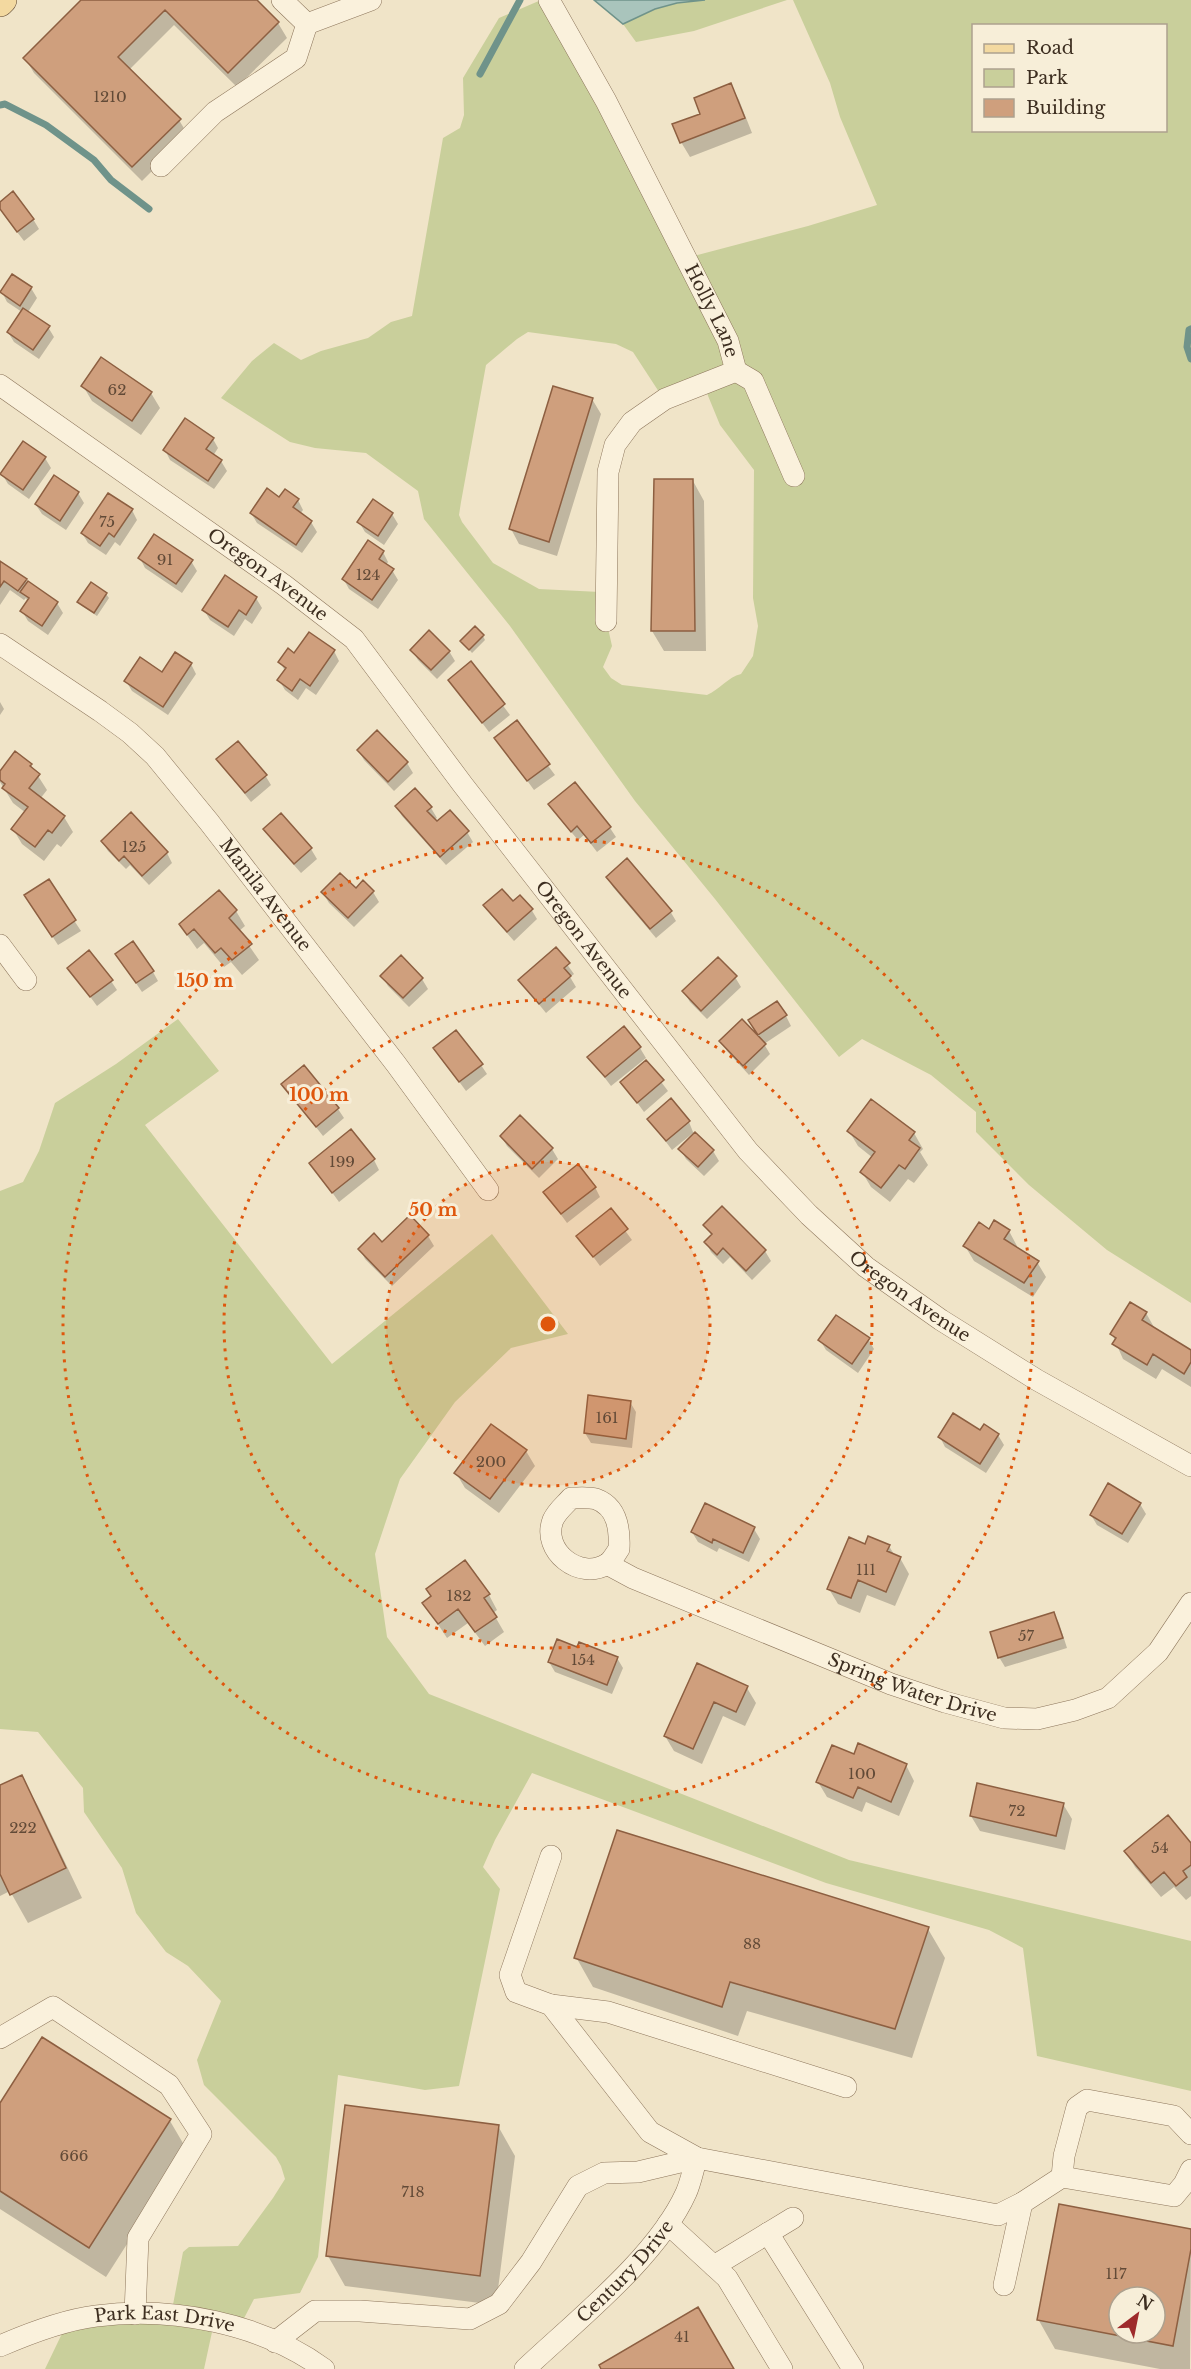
<svg xmlns="http://www.w3.org/2000/svg" width="1191" height="2369" font-family="'Libre Baskerville',serif">
<style>
.green{fill:#c9cf9b;fill-rule:evenodd}
.water{fill:#a9c4bc;stroke:#6f938a;stroke-width:1.5}
.shadow{fill:#0003;fill-rule:evenodd}
.lines{fill:none;stroke-linecap:round;stroke-linejoin:round}
.stream{stroke:#6f938a;stroke-width:7}
.building{fill:#cf9f7d;stroke:#8d5f41;stroke-width:1.5;fill-rule:evenodd}
.minor-casing{stroke:#8d765c;stroke-width:22}
.major-casing{stroke:#5b4430;stroke-width:28}
.minor{stroke:#faf1dc;stroke-width:21}
.major{stroke:#f3d9a0;stroke-width:27}
.ring{fill:none;stroke:#df570d;stroke-width:3;stroke-dasharray:3 6}
.labels{text-anchor:middle;dominant-baseline:central;stroke-width:6;stroke-linejoin:round;paint-order:stroke}
.number-label{font-size:15px;fill:#624a37}
.street-label{font-size:18px;fill:#3d2e20;stroke:#f7eed8}
.centre{fill:#df570d;stroke:#f7eed8;stroke-width:3}
.ring-label{font-size:18px;text-anchor:middle;font-weight:bold;fill:#df570d;stroke:#f7eed8;stroke-width:6;stroke-linejoin:round;paint-order:stroke}
</style>
<rect width="100%" height="100%" fill="#f0e4c8"/>
<path class="green" d="M541 0 690 257 808 226 877 205 840 117 830 83 793 0H1191V1303L1107 1250 1029 1185 976 1132V1112L931 1075 862 1039 839 1057 715 899 635 801 510 626 424 519 418 491 366 453 315 448 290 442 221 398 252 361 274 343 301 360 321 351 368 338 391 322 412 316 443 138 460 128 464 115 463 78 499 18ZM974 26H1166V130H974ZM528 332 616 344 633 352 661 395 704 386 720 425 754 470 753 598 758 626 753 656 741 674C728 677 719 690 707 695L622 685 611 678 603 667 612 646 600 592 539 589 493 563 462 522 459 515 461 502 486 365 517 339Z
M705 0H787L694 31 636 42 623 24 655 9 677 3Z
M178 1019 219 1071 145 1125 332 1364 492 1234 568 1334 511 1348 455 1402 400 1479 375 1554 387 1637 429 1694 849 1860 1191 1941V2091L1037 2056 1023 1948 989 1930 826 1883 532 1773 495 1840 483 1867 500 1889 459 2086 425 2090 338 2075 318 2257 300 2293 254 2299 240 2326 218 2323 212 2332 204 2369H45L69 2319 172 2310 183 2252 189 2247 238 2246 273 2198 285 2179 281 2166 276 2157 204 2085 197 2060 221 2001 188 1966 166 1952 136 1913 122 1868 84 1812 83 1788 38 1732 0 1729V1191L23 1182 39 1151 55 1103 116 1064Z"/>
<path class="water" d="M594 0H705L677 3 655 9 623 24Z"/>
<path class="shadow" d="M83 0H255L278 23 287 38 237 87 174 25 129 70 179 120 188 135 142 181 34 73 25 58Z
M731 85 739 100 752 133 690 157 681 142 702 114Z
M0 204 33 219 39 229 24 241 4 215Z
M13 276 31 288 37 298 28 312 48 327 54 337 39 359 14 342 8 332 22 312 7 302 2 292Z
M83 386 151 393 160 408 141 435 92 401Z
M592 399 601 414 557 556 519 544 511 529Z
M213 439 218 448 213 456 221 461 227 471 214 489 170 460 165 450Z
M45 458 51 468 29 499 8 484 2 474Z
M693 481 704 501 706 651H664L652 631Z
M78 493 84 503 66 530 42 514 36 505Z
M279 499 298 500 303 510 300 514 311 522 317 532 302 553 257 523 251 513Z
M132 510 137 520 120 546 115 542 106 555 88 543 82 533Z
M392 514 398 524 384 545 365 532 359 522Z
M383 552 388 562 386 565 392 570 398 580 378 609 349 589 344 580Z
M140 558 191 561 197 571 182 593 145 568Z
M0 563 57 603 63 613 48 635 28 621 22 611 28 602 26 598 24 600 10 590 0 605Z
M226 577 256 598 262 608 252 624 245 619 234 636 210 620 204 610Z
M106 594 109 598 97 616 82 606 79 602Z
M483 636 485 640 472 653 462 641Z
M412 650 449 651 455 661 437 679 418 660Z
M334 651 339 661 316 695 306 688 298 700 285 690 279 680 285 671 280 662 295 655Z
M471 663 510 715 489 732 450 680Z
M191 664 196 674 168 715 132 691 126 681 162 674Z
M0 702 4 709 0 715Z
M516 723 555 775 534 790 496 738Z
M377 733 407 763 413 773 394 791 364 760 358 750Z
M218 760 265 775 271 785 251 802Z
M31 765 47 790 40 799 64 817 73 832 61 847 57 844 44 861 22 844 13 829 26 813 13 803 0 782V773Z
M397 807 431 808 437 818 434 820 467 832 473 842 446 865 402 816Z
M556 814 610 828 616 837 597 852 584 835 578 840Z
M281 815 311 849 317 859 301 873 271 839 265 830Z
M102 841 167 853 172 863 149 885 130 865 126 869 108 851Z
M608 877 670 911 676 921 656 938 613 887Z
M48 881 81 931 58 945 32 905Z
M356 890 373 892 379 902 354 927 329 903 323 893Z
M219 892 236 911 245 926 239 931 259 960 242 975 231 962 224 967 204 943 197 949 180 925Z
M513 903 531 909 537 919 514 941 491 915 485 906Z
M556 949 574 974 570 977 576 987 546 1013 520 981Z
M117 955 153 972 158 981 142 992Z
M69 968 111 981 117 990 97 1006Z
M382 976 422 979 428 989 409 1007 388 986Z
M735 977 741 987 707 1019 690 1002 684 992Z
M786 1016 791 1026 764 1044 770 1054 749 1075 727 1051 721 1041 760 1039 756 1030Z
M640 1048 646 1058 611 1086 589 1057Z
M435 1049 481 1065 487 1074 466 1091Z
M646 1062 668 1091 644 1112 622 1082Z
M283 1085 338 1109 344 1118 323 1136Z
M872 1101 914 1133 923 1149 920 1152 928 1165 914 1183 908 1179 890 1202 871 1187 862 1172 873 1158 858 1146 849 1131Z
M520 1118 552 1149 558 1159 539 1178 507 1146 501 1136Z
M649 1119 689 1122 693 1132 713 1151 719 1161 704 1176 686 1159 680 1149 694 1135 693 1133 672 1150Z
M374 1160 379 1170 339 1202 311 1163Z
M595 1187 600 1197 567 1223 545 1193Z
M722 1208 765 1251 771 1261 752 1280 730 1257 723 1264 711 1252 706 1242 712 1236 705 1225Z
M610 1210 632 1240 600 1266 578 1236Z
M410 1217 428 1236 434 1246 392 1286 365 1259 360 1249 382 1244Z
M1009 1231 1017 1246 1016 1248 1037 1262 1046 1277 1033 1297 974 1261 965 1246Z
M1146 1313 1155 1329 1191 1352V1387L1162 1369 1156 1379 1123 1359 1112 1334Z
M868 1339 874 1349 858 1373 826 1350 820 1340Z
M630 1402 636 1412 632 1448 591 1443 585 1433Z
M981 1432 998 1435 1004 1445 986 1473 945 1447 940 1437Z
M526 1451 535 1466 499 1513 465 1488 456 1473Z
M1140 1504 1146 1514 1128 1543 1097 1525 1091 1515Z
M754 1529 760 1539 749 1562 719 1548 717 1552 698 1542 692 1532Z
M866 1546H889L895 1556 900 1558 909 1574 895 1606 867 1595 860 1613 838 1604 829 1589Z
M489 1595 497 1610 493 1613 504 1632 485 1646 468 1623 447 1638 424 1603Z
M1054 1614 1059 1623 1067 1648 1005 1667 999 1657Z
M578 1649 617 1658 623 1668 612 1694 555 1672 549 1662Z
M697 1665 747 1688 756 1703 745 1726 723 1716 702 1764 674 1751 665 1736Z
M855 1756 906 1765 914 1781 899 1816 866 1802 862 1812 827 1797 818 1782Z
M21 1777 38 1806 82 1898 28 1923 10 1891 0 1896V1787Z
M1063 1804 1072 1819 1065 1850 980 1831 971 1816Z
M1191 1845V1896L1186 1900 1174 1887 1161 1897 1135 1867 1126 1852Z
M928 1929 945 1958 912 2058 747 2011 738 2036 593 1987 576 1957Z
M0 2105 170 2121 187 2150 106 2277 0 2209Z
M498 2126 515 2156 496 2305 345 2286 328 2256Z
M1191 2231 1190 2369H1160L1055 2349 1038 2319ZM1119 2297H1155V2333H1119Z"/>
<g class="lines">
<path class="stream" d="M480 74 520 0
M0 105 5 104 46 125 94 160 111 180 149 209
M1191 329 1189 330 1187 347 1191 359"/>
</g>
<path class="building" d="M81 0H257L279 22 228 73 165 10 118 57 181 119 132 167 23 58Z
M731 83 745 118 680 143 672 124 700 114 694 98Z
M13 191 34 219 17 232 0 209V202Z
M12 274 32 287 20 306 0 292Z
M23 308 50 326 33 350 7 332Z
M101 357 152 392 132 421 81 386Z
M553 386 593 398 549 542 509 529Z
M185 418 214 438 206 449 222 460 208 481 163 450Z
M23 441 46 457 23 490 0 474Z
M54 475 79 492 60 521 35 504Z
M654 479H693L695 631H651Z
M267 488 279 497 285 489 299 499 293 507 312 521 296 545 250 513Z
M108 493 133 509 114 537 109 533 100 546 81 533Z
M373 499 393 513 378 536 357 522Z
M154 534 193 560 176 584 138 558Z
M368 540 384 551 379 559 394 569 372 600 342 579Z
M0 561 27 579 18 591 4 581 0 587Z
M225 575 257 597 246 615 239 610 228 627 202 610Z
M28 581 58 602 42 626 20 611 29 598 20 592Z
M91 582 107 593 94 613 77 602Z
M475 626 484 635 469 650 460 641Z
M429 630 450 651 431 670 410 650Z
M309 632 335 650 310 686 300 679 292 691 277 680 286 668 278 662 288 648 294 653Z
M175 652 192 663 163 707 124 681 140 657 162 672Z
M471 661 505 704 482 723 448 680Z
M517 720 550 764 527 781 494 738Z
M377 730 408 762 388 782 357 750Z
M238 741 267 775 245 793 216 759Z
M15 751 32 764 30 766 40 774 29 788 65 816 52 833 48 830 35 847 11 829 28 807 2 788 5 784 0 780V771Z
M575 782 611 827 591 843 577 826 571 832 548 804Z
M415 788 432 807 427 811 437 821 450 810 469 831 440 857 395 806Z
M131 812 168 852 142 876 124 856 119 861 101 841Z
M281 813 312 848 294 864 263 829Z
M627 858 672 911 650 929 606 877Z
M340 873 356 888 363 880 374 891 348 918 321 892Z
M49 879 76 920 52 937 24 895Z
M502 889 513 901 520 895 533 909 507 932 483 905Z
M219 890 237 910 229 918 252 944 232 960 221 948 215 953 194 929 187 935 179 924Z
M133 941 154 971 136 983 115 954Z
M556 947 570 963 564 968 571 976 539 1004 518 980Z
M89 950 113 980 90 997 67 968Z
M401 955 423 978 403 998 380 976Z
M718 957 737 976 701 1011 682 991Z
M777 1001 787 1015 758 1035 748 1020Z
M742 1019 766 1044 743 1066 719 1041Z
M624 1026 641 1047 605 1077 587 1057Z
M456 1030 483 1064 459 1082 433 1048Z
M646 1060 664 1080 637 1103 620 1082Z
M304 1065 339 1108 316 1127 281 1084Z
M671 1098 690 1121 666 1141 647 1119Z
M871 1099 915 1132 909 1140 920 1148 905 1169 899 1165 881 1188 860 1172 875 1152 847 1131Z
M520 1115 553 1148 532 1169 500 1136Z
M351 1129 375 1159 332 1193 309 1163Z
M695 1132 714 1150 698 1167 678 1149Z
M578 1164 596 1187 561 1214 543 1192Z
M722 1206 766 1250 746 1271 723 1248 717 1255 704 1242 712 1234 703 1225Z
M611 1208 628 1229 593 1257 576 1236Z
M410 1215 429 1235 385 1277 358 1249 374 1233 382 1242Z
M994 1220 1010 1230 1004 1239 1039 1261 1024 1283 963 1246 979 1222 989 1229Z
M1130 1302 1147 1312 1142 1320 1191 1350V1362L1184 1374 1153 1354 1147 1365 1112 1344 1116 1338 1110 1334Z
M836 1315 870 1338 852 1364 818 1340Z
M588 1395 631 1401 626 1439 584 1433Z
M953 1413 980 1430 984 1424 999 1434 980 1464 938 1437Z
M491 1424 527 1450 490 1499 454 1473Z
M1108 1483 1141 1503 1122 1534 1090 1515Z
M705 1503 755 1527 743 1553 713 1539 712 1543 691 1532Z
M868 1536 890 1545 887 1551 901 1557 886 1592 858 1580 851 1598 827 1589 849 1537 865 1544Z
M465 1560 490 1594 484 1598 497 1617 475 1632 458 1609 438 1624 422 1603 431 1596 426 1589Z
M1054 1612 1063 1638 998 1658 990 1632Z
M557 1639 577 1647 579 1642 618 1657 607 1685 548 1662Z
M697 1663 748 1686 736 1712 714 1702 693 1749 664 1736Z
M858 1743 907 1764 891 1802 858 1787 853 1798 816 1782 832 1745 854 1754Z
M22 1775 66 1868 10 1895 0 1874V1785Z
M977 1783 1064 1803 1056 1836 970 1816Z
M1168 1815 1191 1843V1865L1183 1871 1187 1877 1176 1886 1164 1872 1151 1883 1124 1851Z
M617 1830 929 1927 895 2029 730 1982 722 2007 574 1958Z
M42 2037 171 2119 89 2248 0 2191V2103Z
M345 2105 499 2125 480 2276 326 2256Z
M1059 2204 1191 2229V2249L1173 2346 1037 2320ZM1119 2297H1155V2333H1119Z
M698 2307 734 2369H601L599 2365Z"/>
<g class="lines">
<defs>
<g id="minor">
<path d="M282 0 307 24 371 0"/>
<path id="s1" d="M549 0 606 101 728 341 736 371 665 399 632 422 615 445 608 472 606 621"/>
<path d="M161 166 215 112 296 58 307 24"/>
<path d="M736 371 753 381 794 476"/>
<path id="s2" d="M0 385 284 585 354 639 463 785 748 1151 809 1215 866 1267 941 1320 1037 1380 1191 1466"/>
<path id="s3" d="M0 644 100 711 130 733 155 756 209 822 396 1064 488 1190"/>
<path d="M0 945 26 980"/>
<path d="M571 1498C579 1498 589 1497 596 1499 618 1507 620 1530 619 1549 616 1553 612 1561 607 1564 580 1581 541 1551 553 1520 557 1511 565 1505 571 1498Z"/>
<path id="s4" d="M607 1564 633 1578 891 1684 945 1702 1004 1718 1037 1719 1075 1710 1108 1698 1158 1652 1191 1603"/>
<path d="M551 1856 510 1975 516 1992 551 2005 650 2132 697 2158 998 2215 1022 2203 1062 2177 1174 2196 1184 2184 1191 2170"/>
<path d="M551 2005 608 2012 846 2087"/>
<path d="M0 2038 53 2007 169 2085 201 2134 138 2238 135 2314"/>
<path d="M1062 2177 1064 2156 1077 2107 1087 2100 1174 2116 1191 2134"/>
<path d="M668 2224 727 2278 782 2369"/>
<path d="M768 2233 853 2369"/>
<path d="M714 2266 793 2218"/>
<path d="M1004 2285 1022 2203"/>
<path d="M275 2342 315 2311H360L470 2319 499 2304 531 2262 578 2186 604 2173 638 2172 697 2158"/>
<path id="s5" d="M0 2346C30 2333 64 2320 96 2316 171 2306 262 2323 324 2369"/>
<path id="s6" d="M525 2369C577 2320 657 2257 686 2193 691 2182 693 2169 697 2158"/>
</g>
<path id="major" d="M0 3 3 0"/>
</defs>
<use href="#minor" class="minor-casing"/>
<use href="#major" class="major-casing"/>
<use href="#minor" class="minor"/>
<use href="#major" class="major"/>
</g>
<circle cx="548" cy="1324" r="162" fill="#df570d" fill-opacity=".12"/>
<g class="ring">
<circle cx="548" cy="1324" r="162"/>
<circle cx="548" cy="1324" r="324"/>
<circle cx="548" cy="1324" r="485"/>
</g>
<g class="labels">
<g class="number-label">
<text x="110" y="96">1210</text>
<text x="117" y="389">62</text>
<text x="107" y="521">75</text>
<text x="165" y="559">91</text>
<text x="368" y="574">124</text>
<text x="134" y="846">125</text>
<text x="342" y="1161">199</text>
<text x="607" y="1417">161</text>
<text x="491" y="1461">200</text>
<text x="866" y="1569">111</text>
<text x="459" y="1595">182</text>
<text x="1026" y="1635">57</text>
<text x="583" y="1659">154</text>
<text x="862" y="1773">100</text>
<text x="1017" y="1810">72</text>
<text x="23" y="1827">222</text>
<text x="1160" y="1847">54</text>
<text x="752" y="1943">88</text>
<text x="74" y="2155">666</text>
<text x="413" y="2191">718</text>
<text x="1116" y="2273">117</text>
<text x="682" y="2336">41</text>
</g>
<g class="street-label">
<text stroke="none"><textPath href="#s1" startOffset="351">Holly Lane</textPath></text>
<text stroke="none"><textPath href="#s2" startOffset="328">Oregon Avenue</textPath></text>
<text stroke="none"><textPath href="#s3" startOffset="369">Manila Avenue</textPath></text>
<text stroke="none"><textPath href="#s2" startOffset="814">Oregon Avenue</textPath></text>
<text stroke="none"><textPath href="#s2" startOffset="1300">Oregon Avenue</textPath></text>
<text stroke="none"><textPath href="#s4" startOffset="330">Spring Water Drive</textPath></text>
<text stroke="none"><textPath href="#s6" startOffset="140">Century Drive</textPath></text>
<text stroke="none"><textPath href="#s5" startOffset="170">Park East Drive</textPath></text>
</g>
</g>
<circle cx="548" cy="1324" r="9" class="centre"/>
<g class="ring-label">
<text x="205" y="987">150 m</text>
<text x="319" y="1101">100 m</text>
<text x="433" y="1216">50 m</text>
</g>
<rect x="972" y="24" width="195" height="108" fill="#f7eed8" stroke="#ada18e" stroke-width="1.5"/>
<rect x="984" y="44" width="30" height="9" fill="#f3d9a0" stroke="#ada18e" stroke-width="1.5"/>
<text x="1026" y="54" font-size="18" fill="#3d2e20">Road</text>
<rect x="984" y="69" width="30" height="18" fill="#c9cf9b" stroke="#ada18e" stroke-width="1.5"/>
<text x="1026" y="84" font-size="18" fill="#3d2e20">Park</text>
<rect x="984" y="99" width="30" height="18" fill="#cf9f7d" stroke="#ada18e" stroke-width="1.5"/>
<text x="1026" y="114" font-size="18" fill="#3d2e20">Building</text>
<g transform="translate(1137 2315) rotate(32)"><circle r="28" fill="#f7eed8" stroke="#ada18e" stroke-width="1.5"/>
<path d="M0-4.5L10 22L0 15L-10 22Z" fill="#9e2a2b"/>
<text y="-9" font-size="16" font-weight="bold" text-anchor="middle" fill="#3d2e20">N</text>
</g>
</svg>
